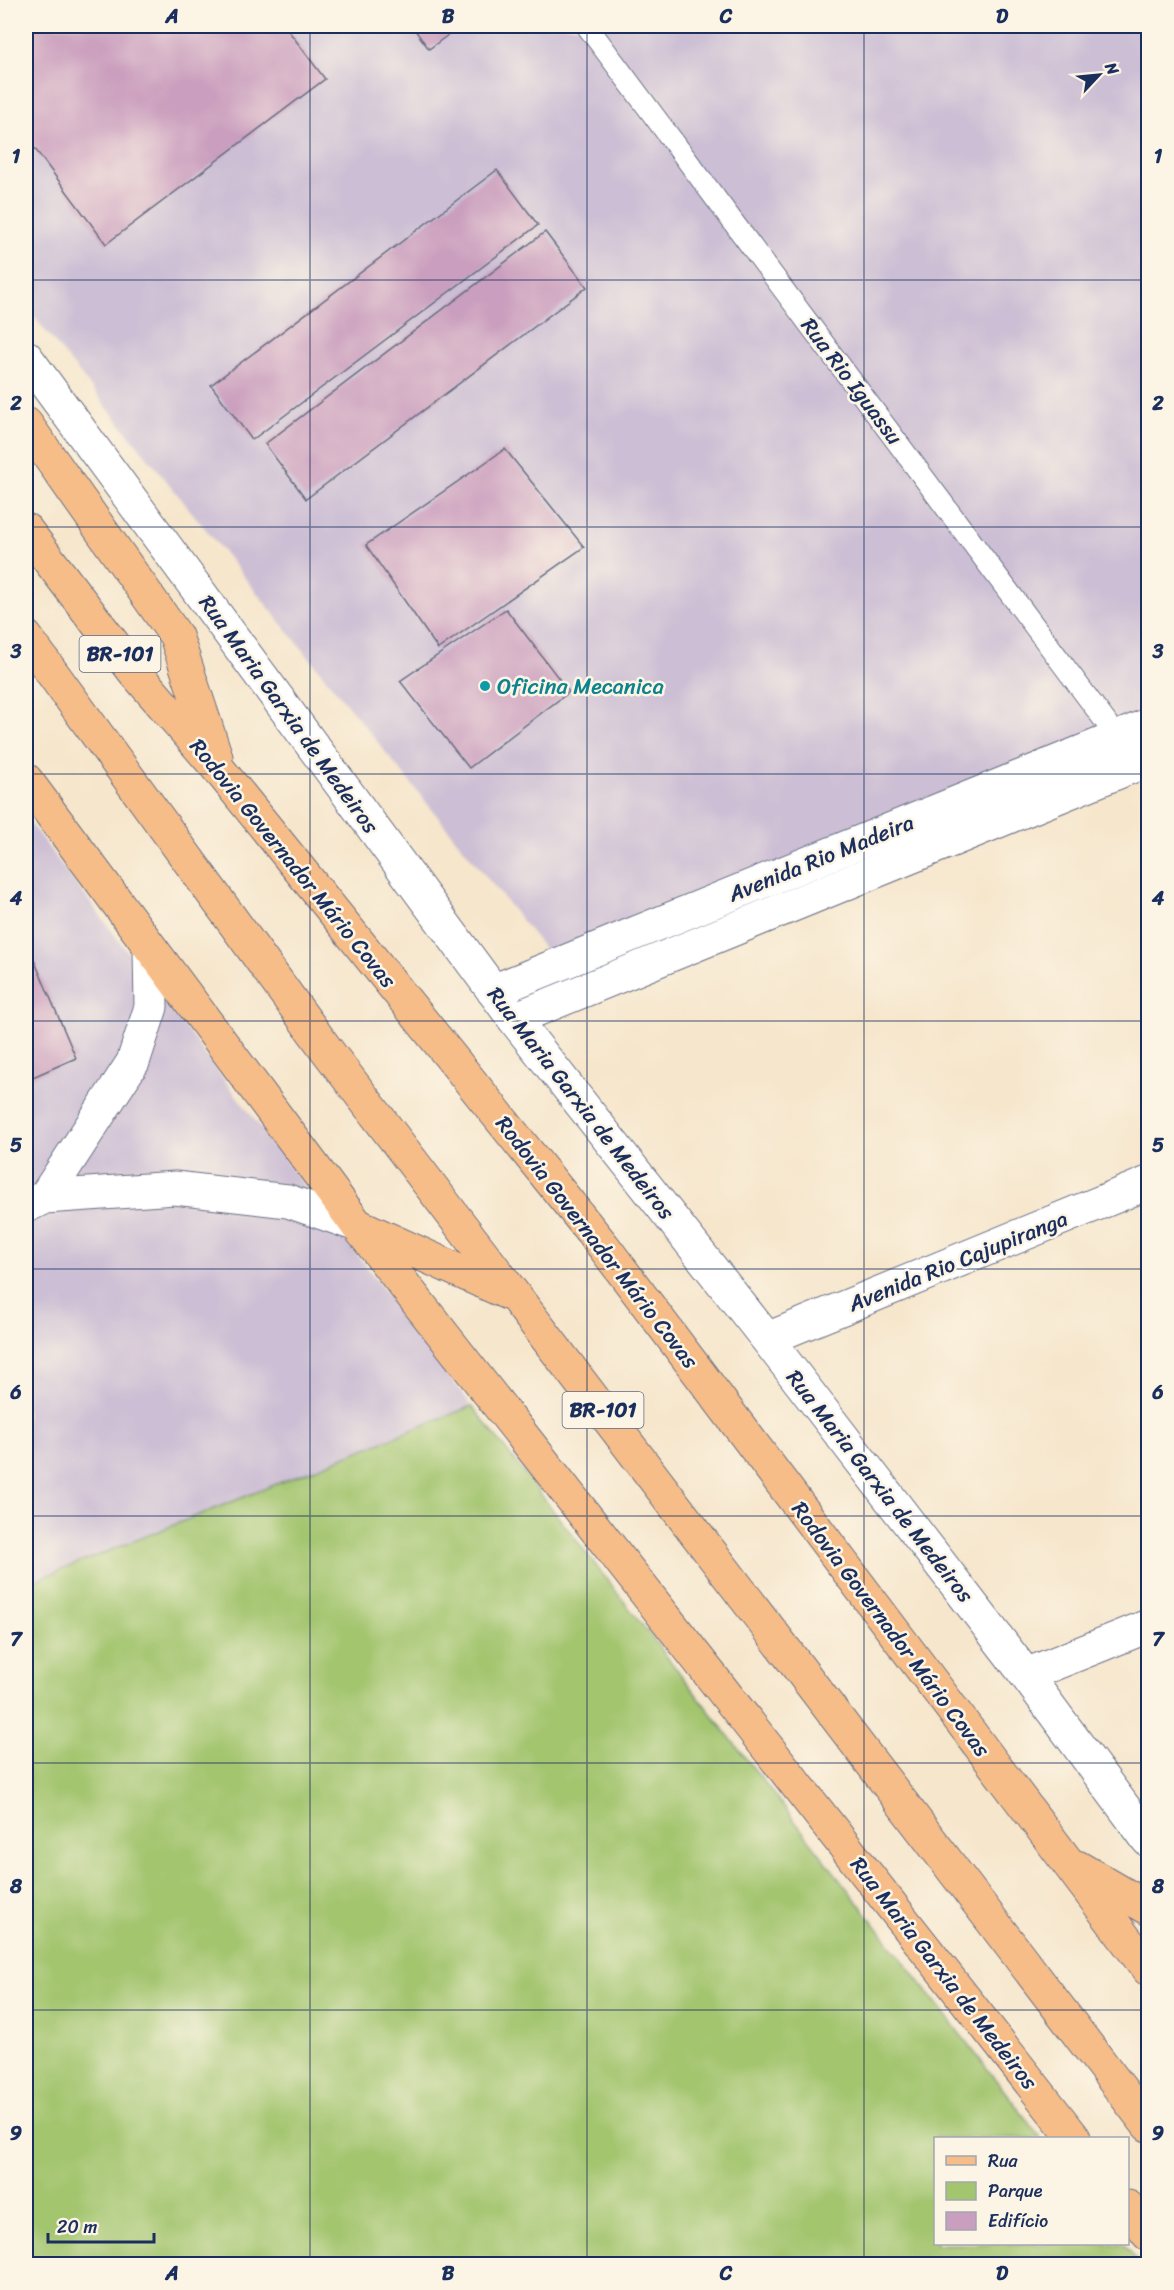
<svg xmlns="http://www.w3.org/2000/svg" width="1174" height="2290" font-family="Sriracha,sans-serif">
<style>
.industrial{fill:#ccbed4}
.green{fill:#a3c56e;stroke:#5f7a66;stroke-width:1.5}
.building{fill:#ca9ebe}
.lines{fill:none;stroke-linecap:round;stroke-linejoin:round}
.lane-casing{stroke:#686f84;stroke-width:23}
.street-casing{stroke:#686f84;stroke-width:35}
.primary-casing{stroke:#686f84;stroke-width:35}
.highway-casing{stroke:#686f84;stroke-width:35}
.lane{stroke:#fff;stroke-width:21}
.street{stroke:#fff;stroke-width:33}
.primary{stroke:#f7bd88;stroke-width:33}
.highway{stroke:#f7bd88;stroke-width:33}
.grid{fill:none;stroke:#1b2f5e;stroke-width:1.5;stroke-opacity:0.55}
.culture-dot{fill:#0f9aa8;stroke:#fcf5e5;stroke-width:2}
.labels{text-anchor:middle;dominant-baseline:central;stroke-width:5;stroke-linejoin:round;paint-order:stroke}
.shield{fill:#fcf5e5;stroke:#5e6a86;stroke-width:1.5}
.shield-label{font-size:21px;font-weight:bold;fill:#1b2f5e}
.street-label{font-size:22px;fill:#1b2f5e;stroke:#fcf5e5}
.culture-label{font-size:22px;fill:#0d838f;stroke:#fcf5e5;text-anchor:start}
.neatline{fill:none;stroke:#1b2f5e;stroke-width:2}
.grid-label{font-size:20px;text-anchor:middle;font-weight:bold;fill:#1b2f5e}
</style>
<rect width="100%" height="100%" fill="#fcf5e5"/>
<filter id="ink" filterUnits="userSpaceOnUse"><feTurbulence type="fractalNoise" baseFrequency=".0167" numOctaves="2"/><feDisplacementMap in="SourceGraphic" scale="12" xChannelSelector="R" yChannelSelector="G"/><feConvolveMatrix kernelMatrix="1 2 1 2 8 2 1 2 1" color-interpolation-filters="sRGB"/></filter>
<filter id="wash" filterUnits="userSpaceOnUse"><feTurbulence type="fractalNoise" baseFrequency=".008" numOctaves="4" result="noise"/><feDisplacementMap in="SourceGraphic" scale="24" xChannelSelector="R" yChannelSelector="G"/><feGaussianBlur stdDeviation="1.35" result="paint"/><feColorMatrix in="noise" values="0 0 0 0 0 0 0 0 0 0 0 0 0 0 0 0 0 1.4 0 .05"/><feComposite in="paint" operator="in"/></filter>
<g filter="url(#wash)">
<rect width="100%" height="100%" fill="#f6e6cc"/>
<path class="industrial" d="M26 26H1148V714L552 958 26 307Z
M26 818 472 1406 26 1584Z"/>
<path class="green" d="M472 1406 1041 2138H936V2244H1123L1139 2264H26V1584Z"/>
<g id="blocks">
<path class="building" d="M38 26H285L325 79 106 244 26 137V35Z
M412 26H460L429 49Z
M497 170 538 225 252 440 211 385Z
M545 232 587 287 306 499 265 444Z
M505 449 584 547 438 649 366 545Z
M506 609 569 692 469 768 400 681Z
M26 941 76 1058 26 1080Z"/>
</g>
</g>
<g filter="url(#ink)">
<use href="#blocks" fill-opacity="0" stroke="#686f84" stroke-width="1.5"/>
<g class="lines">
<defs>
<path id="lane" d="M587 26 1117 737"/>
<path id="street" d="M26 357 514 1019 767 1339 1026 1675 1148 1840
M493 991 1148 725
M514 1019 1148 760
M45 1197 133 1062 151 1007 150 948
M26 1206 45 1197 175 1188 288 1201 357 1225
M767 1339 1148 1183
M1026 1675 1148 1626"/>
<path id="primary" d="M26 780 357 1225 1074 2138
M1128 2207 1148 2234"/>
<path id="highway" d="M26 424 176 636 216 757
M26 530 133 670 221 772 604 1247 1148 1969
M26 637 326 1049 1148 2125
M357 1225 514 1296
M1077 1867 1148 1908"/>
</defs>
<use href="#lane" class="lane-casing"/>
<use href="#street" class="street-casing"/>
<use href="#primary" class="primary-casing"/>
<use href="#highway" class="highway-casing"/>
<use href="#lane" class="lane"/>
<use href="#street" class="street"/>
<use href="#primary" class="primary"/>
<use href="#highway" class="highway"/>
</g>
</g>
<path class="grid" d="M310 26V2264M587 26V2264M864 26V2264M26 280H1148M26 527H1148M26 774H1148M26 1021H1148M26 1269H1148M26 1516H1148M26 1763H1148M26 2010H1148"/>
<circle class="culture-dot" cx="485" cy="686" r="6"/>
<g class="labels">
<g class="shield">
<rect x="79.5" y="636" width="81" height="36" rx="4.5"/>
<rect x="562.5" y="1392" width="81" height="36" rx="4.5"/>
</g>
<g class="shield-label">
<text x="120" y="654">BR-101</text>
<text x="603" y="1410">BR-101</text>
</g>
<g class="street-label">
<text transform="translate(852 381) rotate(53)">Rua Rio Iguassu</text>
<text transform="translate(289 714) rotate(54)">Rua Maria Garxia de Medeiros</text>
<text transform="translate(821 858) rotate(-22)">Avenida Rio Madeira</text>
<text transform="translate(293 863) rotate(51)">Rodovia Governador Mário Covas</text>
<text transform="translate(581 1103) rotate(52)">Rua Maria Garxia de Medeiros</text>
<text transform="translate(597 1242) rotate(52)">Rodovia Governador Mário Covas</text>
<text transform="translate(958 1261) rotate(-22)">Avenida Rio Cajupiranga</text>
<text transform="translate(880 1486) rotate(52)">Rua Maria Garxia de Medeiros</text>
<text transform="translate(891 1629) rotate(53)">Rodovia Governador Mário Covas</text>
<text transform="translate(944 1973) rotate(52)">Rua Maria Garxia de Medeiros</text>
</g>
<g class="culture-label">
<text x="497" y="686">Oficina Mecanica</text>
</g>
</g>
<rect width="1174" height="2290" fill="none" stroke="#fcf5e5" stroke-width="66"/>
<rect x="934" y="2137" width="195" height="108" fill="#fcf5e5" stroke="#a2a6af" stroke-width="1.5"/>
<rect x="946" y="2156" width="30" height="9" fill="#f7bd88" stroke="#a2a6af" stroke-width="1.5"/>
<text x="988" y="2167" font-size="18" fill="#1b2f5e">Rua</text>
<rect x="946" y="2182" width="30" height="18" fill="#a3c56e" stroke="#a2a6af" stroke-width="1.5"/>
<text x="988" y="2197" font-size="18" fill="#1b2f5e">Parque</text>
<rect x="946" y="2212" width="30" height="18" fill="#ca9ebe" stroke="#a2a6af" stroke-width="1.5"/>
<text x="988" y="2227" font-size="18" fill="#1b2f5e">Edifício</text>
<g transform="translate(1099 75) rotate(64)" stroke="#fcf5e5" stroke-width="4.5" paint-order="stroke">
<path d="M0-4.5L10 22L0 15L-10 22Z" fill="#1b2f5e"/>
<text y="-9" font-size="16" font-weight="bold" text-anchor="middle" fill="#1b2f5e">N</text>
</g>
<path d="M48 2233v9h106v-9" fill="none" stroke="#1b2f5e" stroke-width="3"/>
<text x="57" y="2233" font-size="18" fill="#1b2f5e" stroke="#fcf5e5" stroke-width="4.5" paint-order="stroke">20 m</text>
<rect x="33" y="33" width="1108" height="2224" class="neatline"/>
<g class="grid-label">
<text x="172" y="23">A</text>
<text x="448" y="23">B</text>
<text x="726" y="23">C</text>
<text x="1002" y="23">D</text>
<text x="16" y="163">1</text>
<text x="1158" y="163">1</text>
<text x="16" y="410">2</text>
<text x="1158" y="410">2</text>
<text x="16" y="658">3</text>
<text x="1158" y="658">3</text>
<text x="16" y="905">4</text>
<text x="1158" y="905">4</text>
<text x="16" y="1152">5</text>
<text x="1158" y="1152">5</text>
<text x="16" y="1399">6</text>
<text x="1158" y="1399">6</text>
<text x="16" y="1646">7</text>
<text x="1158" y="1646">7</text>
<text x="16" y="1893">8</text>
<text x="1158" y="1893">8</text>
<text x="16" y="2140">9</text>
<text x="1158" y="2140">9</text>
<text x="172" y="2280">A</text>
<text x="448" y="2280">B</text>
<text x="726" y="2280">C</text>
<text x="1002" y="2280">D</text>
</g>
</svg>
